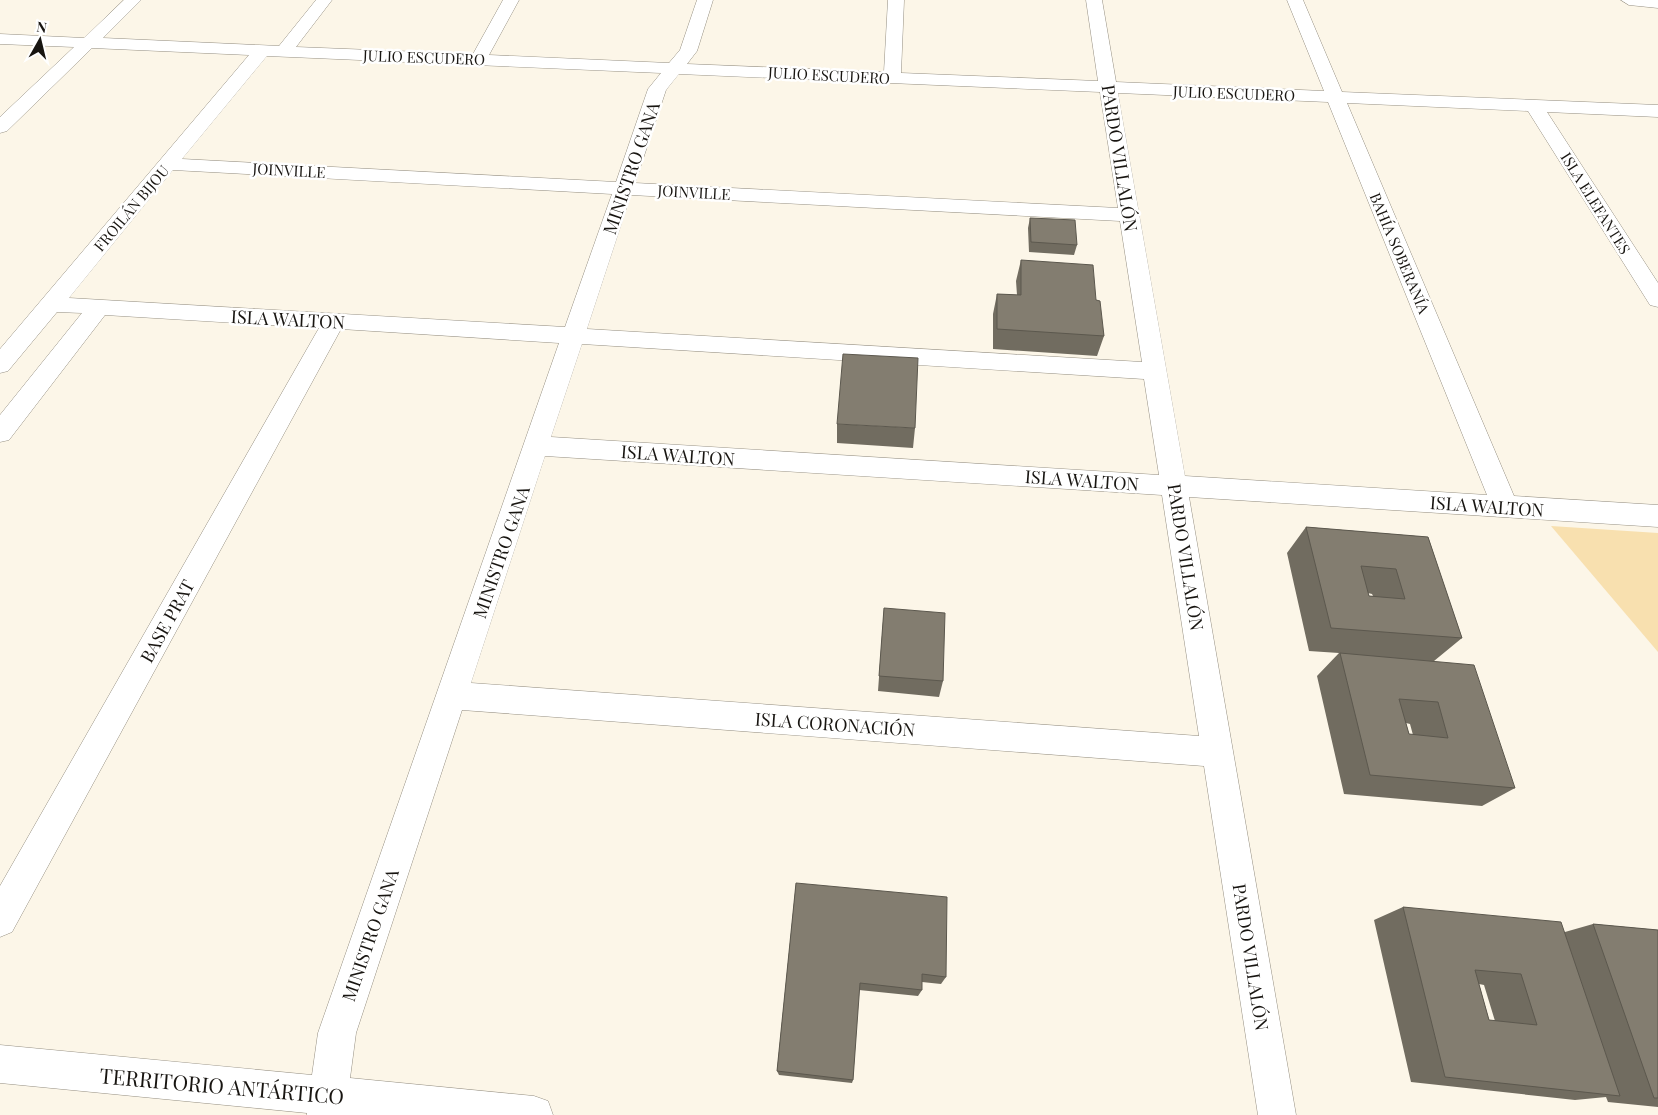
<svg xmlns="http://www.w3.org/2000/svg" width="1658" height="1115" font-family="'Playfair Display',serif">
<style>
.green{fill:#f8e0af}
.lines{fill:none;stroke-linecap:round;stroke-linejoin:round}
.minor-casing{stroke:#958f82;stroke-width:1}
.minor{fill:#fff;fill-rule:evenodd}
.wall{fill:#716c60;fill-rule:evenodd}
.building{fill:#837d70;stroke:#5c584e;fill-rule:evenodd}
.labels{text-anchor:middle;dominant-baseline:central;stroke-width:5;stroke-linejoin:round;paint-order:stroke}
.far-street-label{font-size:15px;fill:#181511;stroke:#fff}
.street-label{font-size:18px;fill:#181511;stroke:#fff}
.near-street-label{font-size:21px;fill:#181511;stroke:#fff}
</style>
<rect width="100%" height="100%" fill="#fcf6e8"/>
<path class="green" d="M1551 526 1658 533V652Z"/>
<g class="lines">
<defs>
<path id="minor" d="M124 0H141L103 38 279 46 316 0H332L296 47 473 54 503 0H519L489 55 669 63 680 50 697 0H713L697 51 687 64 884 72 888 0H904L901 73 1098 81 1086 0H1102L1116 82 1324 91 1287 0H1303L1342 92 1658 105V117L1547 112 1658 283V307L1650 305 1528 111 1347 103 1514 496 1658 505V527L1189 497 1296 1115H1258L1204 766 462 710 356 1033 350 1078 534 1096 548 1101 553 1115H307V1113L0 1083V1045L312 1075 318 1033 559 343 341 329 12 932 0 937V886L319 328 105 315 9 440 0 442V415L82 313 57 312 8 371 0 373V349L249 55 92 48 7 131 0 133V117L74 47 0 44V34L84 38ZM267 56 661 73 648 89 616 182 182 159ZM679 74 1100 92 1118 208 635 183 666 90ZM1118 93 1328 102 1487 495 1185 476ZM173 170 612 194 565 327 69 298ZM631 195 1120 221 1142 362 587 329ZM582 344 1144 379 1159 475 551 437ZM545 456 1162 495 1199 736 471 683Z
M1621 0H1658V8L1629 5Z"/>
</defs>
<use href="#minor" class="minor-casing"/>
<use href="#minor" class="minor"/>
</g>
<path class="wall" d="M1030 218 1077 245 1074 255 1029 252 1028 228Z
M1021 260 1096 300 1104 336 1097 356 993 349V314L997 294 1017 295 1016 281Z
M837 424 915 428 913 448 837 443Z
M1306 527 1428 537 1462 638 1434 661 1515 788 1482 806 1344 794 1317 676 1339 653 1309 651 1287 553ZM1368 593 1372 594 1373 596H1369ZM1406 723 1410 724 1413 735 1409 734Z
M884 608 943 681 939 697 878 691Z
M796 883 946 977 941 984 922 982V990L918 996 859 990 853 1080 852 1083 779 1075 777 1071Z
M1403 907 1565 932 1593 924 1658 930V1107L1608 1102 1606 1097 1575 1100 1411 1082 1374 920ZM1479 984 1484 985 1495 1021 1489 1020Z"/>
<path class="building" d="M1030 218 1075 220 1077 245 1031 242Z
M1021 260 1093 265 1096 300 1100 301 1104 336 997 329V294L1021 295Z
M843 354 918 358 915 428 837 424Z
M1306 527 1428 537 1462 638 1331 628ZM1361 566 1396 569 1405 599 1369 596Z
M884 608 945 613 943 681 879 676Z
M1340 653 1474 665 1515 788 1370 775ZM1399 699 1438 702 1448 738 1409 734Z
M796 883 947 897 946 977 922 974V990L860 983 853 1080 777 1071Z
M1403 907 1561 922 1620 1096 1445 1077ZM1475 970 1521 974 1537 1025 1489 1020Z
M1593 924 1658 930V1098H1654Z"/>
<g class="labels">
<g class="far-street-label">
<text transform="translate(424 57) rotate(2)">JULIO ESCUDERO</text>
<text transform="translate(829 75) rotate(3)">JULIO ESCUDERO</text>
<text transform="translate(1234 93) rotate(2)">JULIO ESCUDERO</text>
<text transform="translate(289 170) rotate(3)">JOINVILLE</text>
<text transform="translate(694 192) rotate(3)">JOINVILLE</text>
<text transform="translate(1596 203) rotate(58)">ISLA ELEFANTES</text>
<text transform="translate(131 208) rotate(-50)">FROILÁN BIJOU</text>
<text transform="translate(1400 253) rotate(67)">BAHÍA SOBERANÍA</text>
</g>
<g class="street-label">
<text transform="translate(1120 158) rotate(81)">PARDO VILLALÓN</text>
<text transform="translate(631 168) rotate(-71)">MINISTRO GANA</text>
<text transform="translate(288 319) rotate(3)">ISLA WALTON</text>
<text transform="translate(678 455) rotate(4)">ISLA WALTON</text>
<text transform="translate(1082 480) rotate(4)">ISLA WALTON</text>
<text transform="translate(1487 506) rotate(4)">ISLA WALTON</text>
<text transform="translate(501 552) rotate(-71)">MINISTRO GANA</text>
<text transform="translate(1186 557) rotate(81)">PARDO VILLALÓN</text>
<text transform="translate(167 621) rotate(-61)">BASE PRAT</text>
<text transform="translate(835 724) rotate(4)">ISLA CORONACIÓN</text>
<text transform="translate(370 935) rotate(-71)">MINISTRO GANA</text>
<text transform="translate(1251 957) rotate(81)">PARDO VILLALÓN</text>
</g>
<g class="near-street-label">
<text transform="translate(222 1085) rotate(5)">TERRITORIO ANTÁRTICO</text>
</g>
</g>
<g transform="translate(40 40) rotate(8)" stroke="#ffffff" stroke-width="4" paint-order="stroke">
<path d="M0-4L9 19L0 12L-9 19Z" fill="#181511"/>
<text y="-8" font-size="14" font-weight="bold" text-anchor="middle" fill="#181511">N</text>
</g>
</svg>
